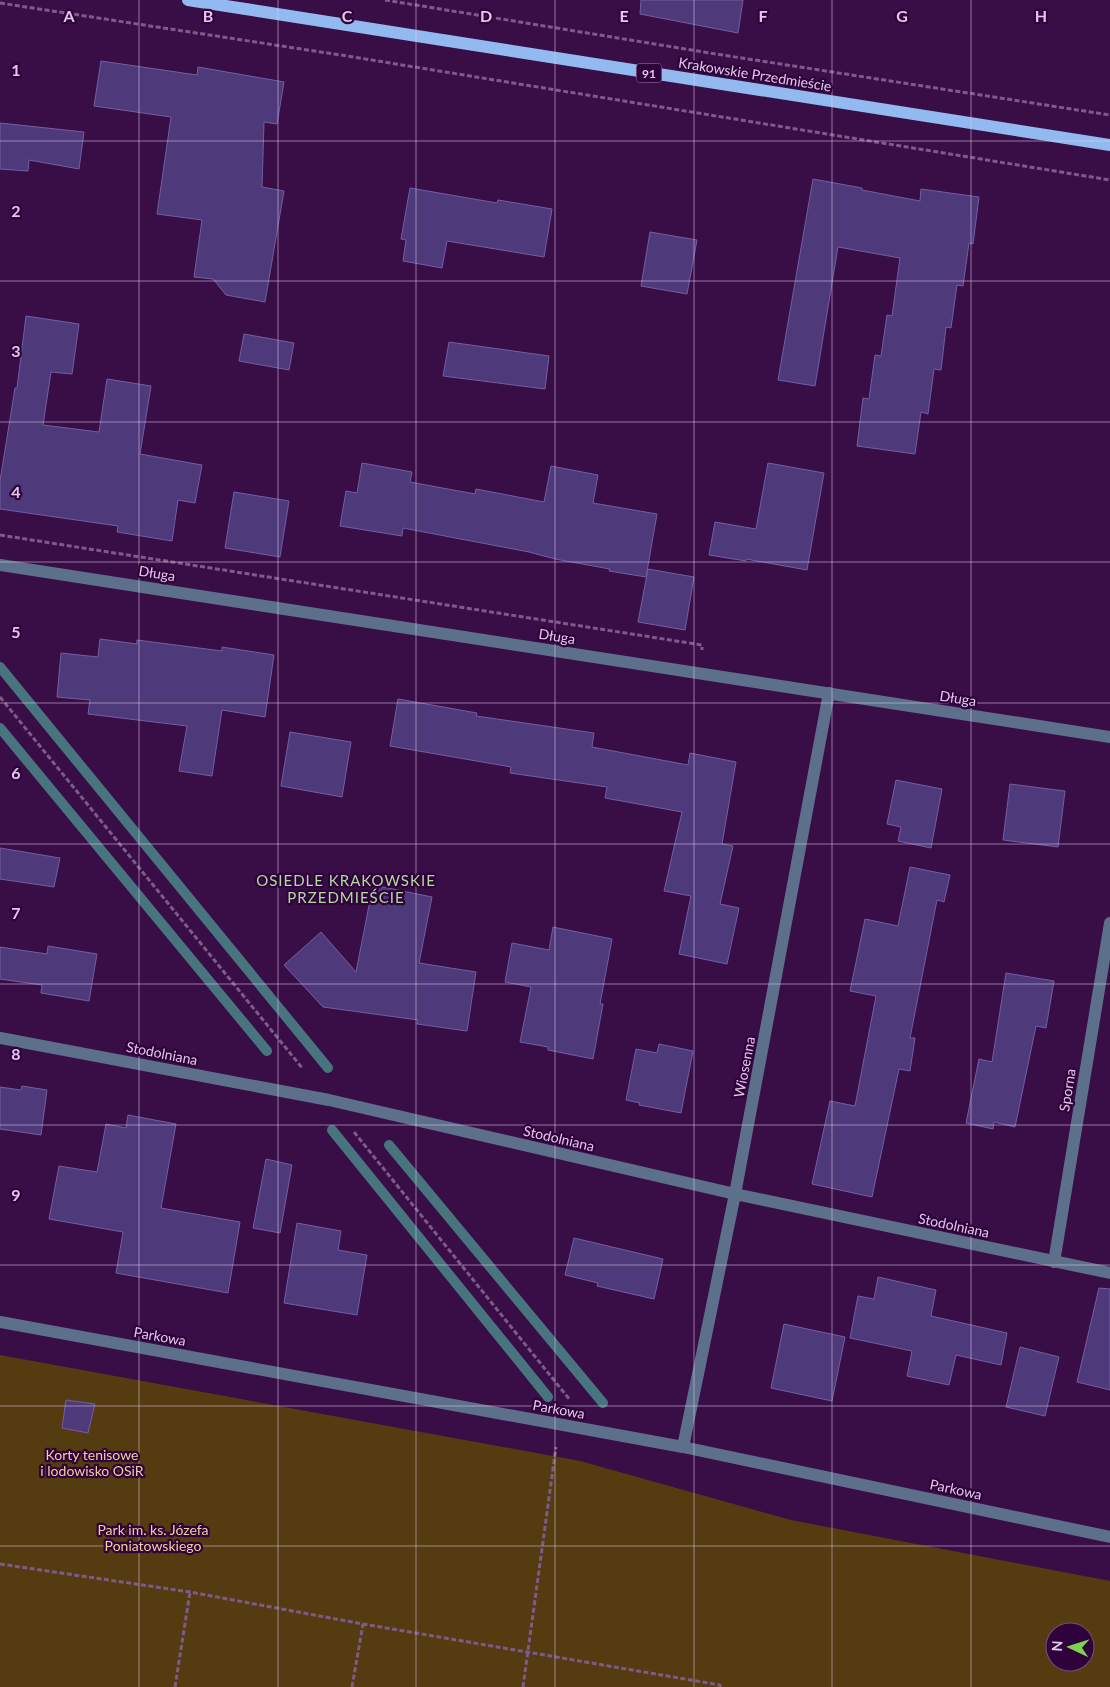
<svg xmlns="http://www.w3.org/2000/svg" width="1110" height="1687" font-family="Lato,sans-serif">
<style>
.green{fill:#543b10;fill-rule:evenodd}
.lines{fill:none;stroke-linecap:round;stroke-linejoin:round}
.stream{stroke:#48747f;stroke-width:10}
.building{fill:#4e397a;stroke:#735ea3}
.path{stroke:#7e5a8a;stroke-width:3;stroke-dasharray:5 2.5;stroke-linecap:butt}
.minor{stroke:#5d708b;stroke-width:12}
.major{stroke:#92baf1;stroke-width:12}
.grid{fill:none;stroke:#e1c8ea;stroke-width:1;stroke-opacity:0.55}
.labels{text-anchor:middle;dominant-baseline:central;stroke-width:4.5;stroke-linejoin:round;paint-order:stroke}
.shield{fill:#2f023c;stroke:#ac8db6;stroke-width:1}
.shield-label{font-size:12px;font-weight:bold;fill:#e1c8ea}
.street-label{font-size:14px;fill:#e1c8ea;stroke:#2f023c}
.park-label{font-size:14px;fill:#f1ce9c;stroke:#2f023c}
.neighbourhood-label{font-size:15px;letter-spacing:1px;fill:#afdc9b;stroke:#2f023c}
.grid-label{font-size:16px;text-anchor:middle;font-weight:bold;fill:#e1c8ea;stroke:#2f023c;stroke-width:4.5;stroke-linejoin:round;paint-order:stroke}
</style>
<rect width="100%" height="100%" fill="#390e47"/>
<path class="green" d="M0 1355 580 1461 791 1520 1110 1581V1687H0ZM1055 1632H1085V1662H1055Z"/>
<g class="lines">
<path class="stream" d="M0 667 328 1068
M0 728 267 1051
M332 1130 548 1397
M389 1145 603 1403"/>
</g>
<path class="building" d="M641 0H743L738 33 640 14Z
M101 61 197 75 198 67 284 82 277 124 264 122 262 187 284 191 265 302 226 295 213 279 194 277 202 220 157 214 171 117 94 106Z
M0 123 84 132 79 169 29 160 28 171 0 169Z
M813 179 862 188V190L920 201 921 189 979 197 973 244 969 243 963 286 957 285 951 328 946 327 941 370 934 369 928 414 921 412 915 454 857 446 863 398 869 399 875 355 881 356 887 315 892 316 900 258 838 247 815 386 778 380Z
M410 188 497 203 498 200 552 209 544 257 447 241 442 268 403 261 406 240 401 239Z
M650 232 697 240 687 294 641 286Z
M26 316 79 324 72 374 51 372 43 425 99 432 107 379 151 386 140 454 202 465 195 503 178 500 172 541 117 532 118 526 0 509V481L15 388H17Z
M244 334 294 343 289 370 239 361Z
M449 342 549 356 545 389 443 376Z
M362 463 412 472 410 482 475 494 476 489 544 502 551 466 598 475 593 503 657 514 646 577 609 571 610 569 555 559 529 552 403 528 402 536 340 526 346 491 357 493Z
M768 463 824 473 807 570 746 559V561L709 555 715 522 756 529Z
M234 492 289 501 280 557 225 548Z
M648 569 694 577 685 630 638 622Z
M100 639 137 644V640L222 651V647L274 655 265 717 222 710 212 776 179 771 187 726 88 714 90 700 57 697 61 653 98 657Z
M398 699 477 713 476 716 594 733 592 747 688 765 690 753 736 762 722 844 733 846 720 904 739 908 727 964 679 954 691 896 664 891 682 812 605 798 607 787 510 773 511 767 390 746Z
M290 732 351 742 342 797 281 786Z
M896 780 942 789 931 848 898 841 901 827 887 824Z
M1010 784 1065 791 1058 847 1003 840Z
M0 848 60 858 54 887 0 879Z
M910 867 950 875 944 902 937 900 910 1038H915L910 1071 899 1069 872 1197 812 1184 830 1101 855 1106 876 996 850 991 865 919 898 926Z
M373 885 432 897 419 963 476 972 467 1031 417 1024 418 1020 323 1007 284 965 321 932 356 972Z
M553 927 612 939 600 1004H603L593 1059 548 1050V1047L520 1042 531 987 505 982 512 943 549 950Z
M48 946 97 954 89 1001 41 993 42 985 0 979V947L47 954Z
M1006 973 1054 981 1046 1028 1036 1026 1015 1127 994 1122 993 1129 966 1123 979 1059 992 1062Z
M659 1044 693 1051 681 1113 639 1105 640 1103 626 1100 636 1049 657 1053Z
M22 1086 47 1090 41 1135 0 1129V1087L21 1090Z
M128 1115 176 1124 161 1208 240 1222 228 1293 116 1273 123 1232 49 1219 59 1166 97 1172 106 1124 126 1128Z
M266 1159 292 1165 280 1233 253 1228Z
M297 1223 341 1231 338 1250 367 1255 357 1315 284 1303Z
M574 1238 663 1259 654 1299 597 1286 598 1283 565 1275Z
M878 1277 936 1290 931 1316 1007 1333 1001 1365 956 1355 949 1385 907 1376 912 1351 850 1338 858 1296 874 1299Z
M1099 1288 1110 1289V1390L1077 1382Z
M784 1324 845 1337 832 1401 771 1388Z
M1020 1347 1059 1357 1045 1416 1006 1407Z
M66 1400 95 1404 88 1433 62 1428Z"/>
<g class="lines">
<path class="path" d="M385 0 716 54 1110 115
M0 3 347 56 1110 180
M0 535 702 645V650
M0 697 303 1069
M354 1132 570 1400
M0 1564 190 1592 363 1624 720 1685V1687
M175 1687 190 1592
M352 1687 363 1624
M523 1687 556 1447"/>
<path class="minor" d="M0 565 1110 737
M0 1038 329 1100 735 1194 1110 1273
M1054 1262 1110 923
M0 1322 683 1447 1110 1537
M683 1447 735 1194 829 693"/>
<path class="major" d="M188 0 1110 145"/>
</g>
<path class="grid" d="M139 0V1687M278 0V1687M416 0V1687M555 0V1687M694 0V1687M832 0V1687M971 0V1687M0 141H1110M0 281H1110M0 422H1110M0 562H1110M0 703H1110M0 844H1110M0 984H1110M0 1125H1110M0 1265H1110M0 1406H1110M0 1546H1110"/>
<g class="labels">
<rect class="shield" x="636.5" y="63.5" width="25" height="19" rx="4"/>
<g class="shield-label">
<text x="649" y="73">91</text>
</g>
<g class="street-label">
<text transform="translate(755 74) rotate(9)">Krakowskie Przedmieście</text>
<text transform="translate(157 573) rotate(9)">Długa</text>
<text transform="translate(557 636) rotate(9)">Długa</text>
<text transform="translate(958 698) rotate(9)">Długa</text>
<text transform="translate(162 1053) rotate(11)">Stodolniana</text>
<text transform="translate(744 1067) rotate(-79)">Wiosenna</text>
<text transform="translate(1067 1090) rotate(-81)">Sporna</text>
<text transform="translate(559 1138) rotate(13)">Stodolniana</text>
<text transform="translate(954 1225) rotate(12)">Stodolniana</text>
<text transform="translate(160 1336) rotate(10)">Parkowa</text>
<text transform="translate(559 1409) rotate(10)">Parkowa</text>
<text transform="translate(956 1489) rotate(12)">Parkowa</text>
</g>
<g class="park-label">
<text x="92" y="1454">Korty tenisowe<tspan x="92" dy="16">i lodowisko OSiR</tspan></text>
<text x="153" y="1529">Park im. ks. Józefa<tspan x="153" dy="16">Poniatowskiego</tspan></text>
</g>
<g class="neighbourhood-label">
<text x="346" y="880">OSIEDLE KRAKOWSKIE<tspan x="346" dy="17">PRZEDMIEŚCIE</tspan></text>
</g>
</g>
<g class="grid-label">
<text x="69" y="22">A</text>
<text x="208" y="22">B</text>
<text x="347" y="22">C</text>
<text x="486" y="22">D</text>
<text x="624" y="22">E</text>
<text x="763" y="22">F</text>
<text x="902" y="22">G</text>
<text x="1041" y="22">H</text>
<text x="16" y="76">1</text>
<text x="16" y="217">2</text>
<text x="16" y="357">3</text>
<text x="16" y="498">4</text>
<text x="16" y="638">5</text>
<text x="16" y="779">6</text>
<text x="16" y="919">7</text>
<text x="16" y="1060">8</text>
<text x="16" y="1201">9</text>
</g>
<g transform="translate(1070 1647) rotate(274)"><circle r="24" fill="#2f023c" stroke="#765182"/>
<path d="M0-4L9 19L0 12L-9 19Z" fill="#7ed153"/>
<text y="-8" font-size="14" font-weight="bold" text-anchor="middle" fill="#e1c8ea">N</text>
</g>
</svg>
